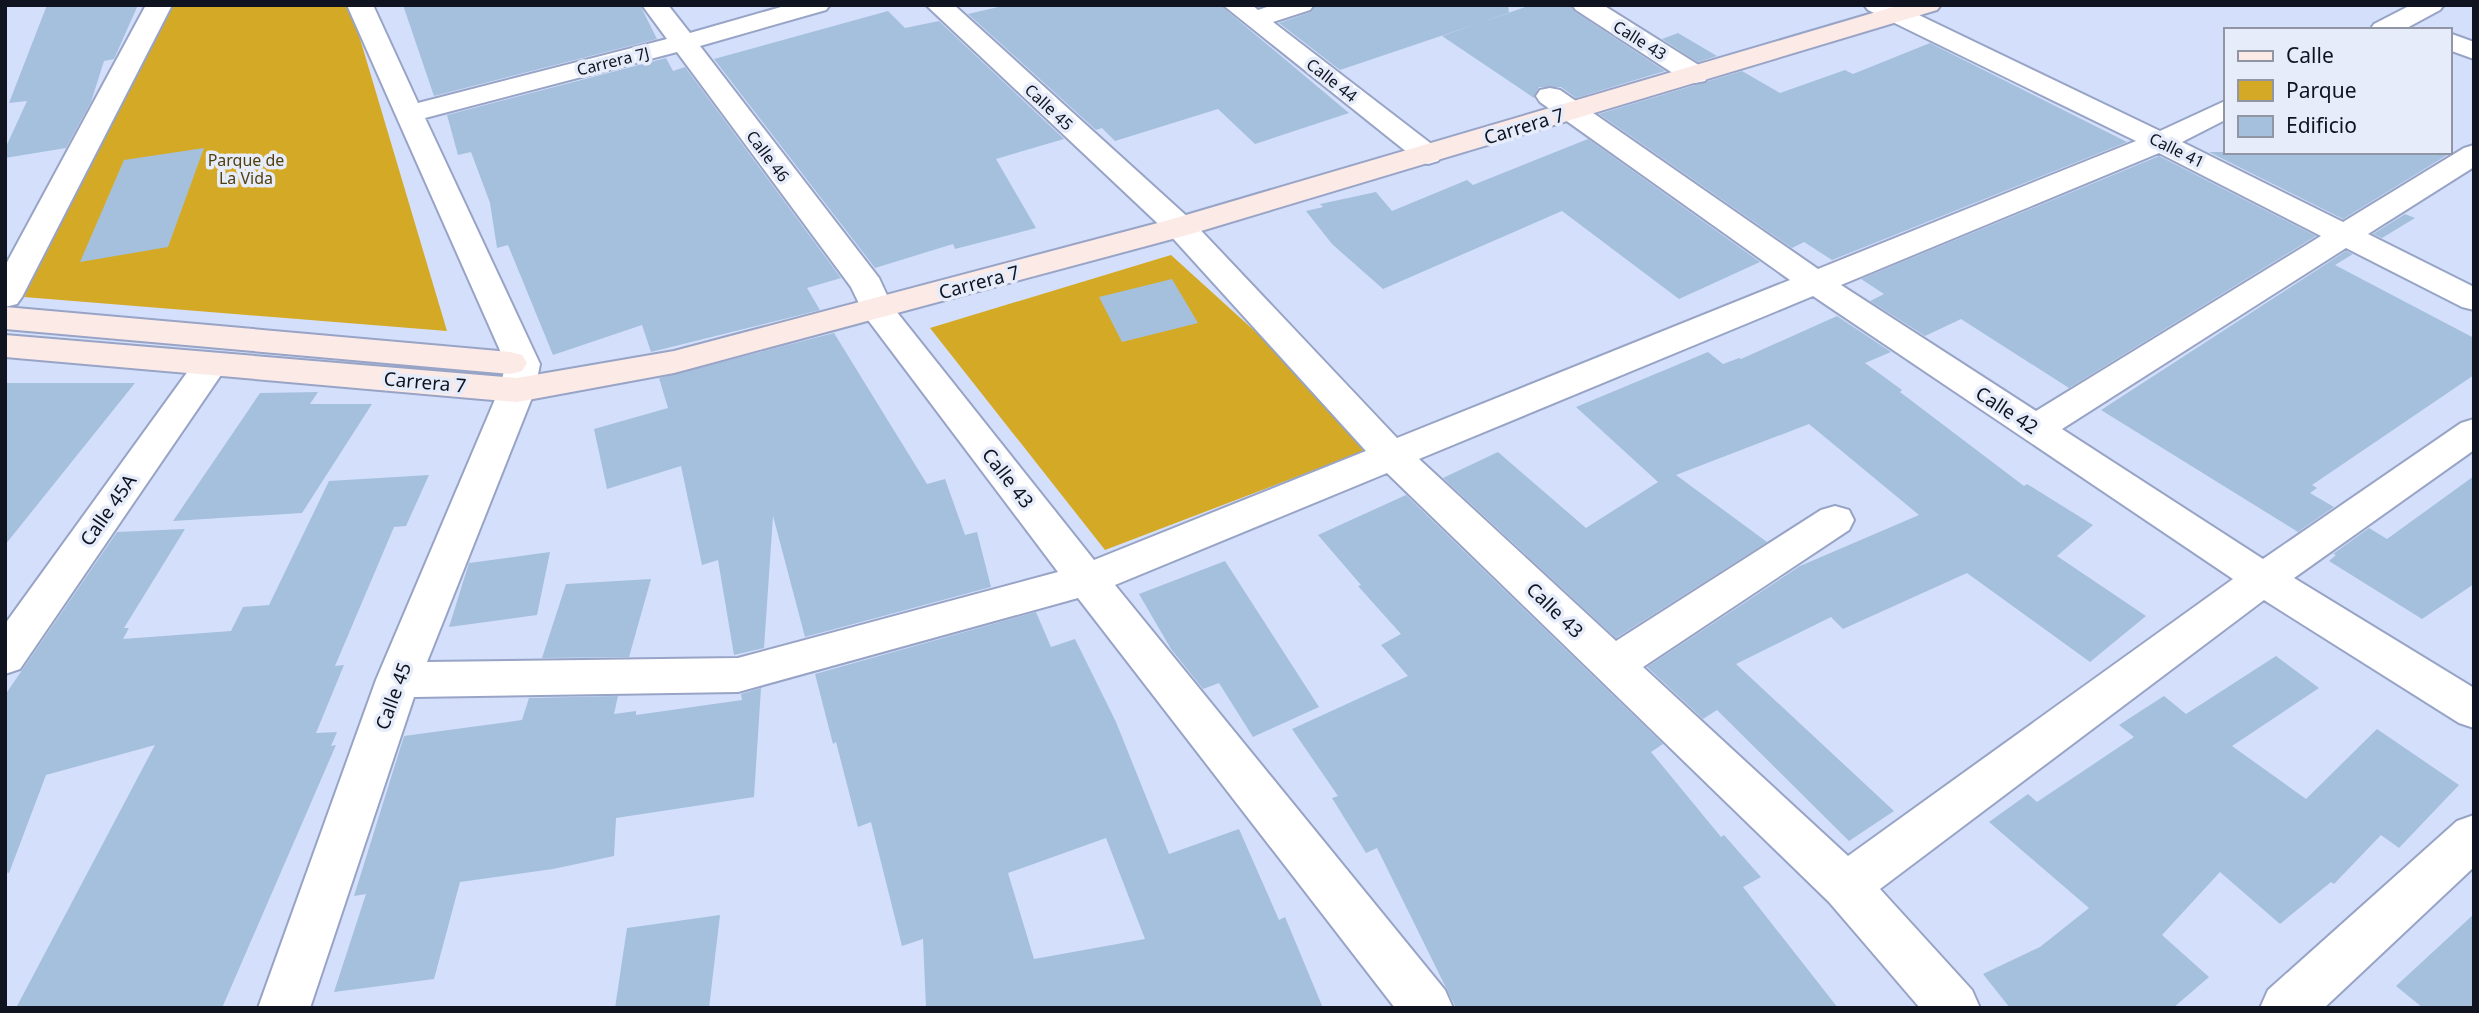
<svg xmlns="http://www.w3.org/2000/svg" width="2479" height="1013" font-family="'Noto Sans',sans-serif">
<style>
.green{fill:#d4a926}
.building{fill:#a4c0dd;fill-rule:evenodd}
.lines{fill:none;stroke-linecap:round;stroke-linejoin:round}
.street-casing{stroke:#98a4c6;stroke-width:4}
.secondary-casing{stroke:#98a4c6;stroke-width:4}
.street{fill:#fff;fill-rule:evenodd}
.secondary{fill:#fceae7;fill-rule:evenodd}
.labels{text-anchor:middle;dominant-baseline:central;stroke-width:7;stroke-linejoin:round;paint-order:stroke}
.far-street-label{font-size:16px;fill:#101420;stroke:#e6ecfa}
.far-park-label{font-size:16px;fill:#513f0a;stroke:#e6ecfa}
.street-label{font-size:19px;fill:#101420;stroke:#e6ecfa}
</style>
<rect width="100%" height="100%" fill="#d4dffb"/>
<path class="green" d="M165 5H350L447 331 24 297Z
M1171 255 1380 445 1105 550 930 328Z"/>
<path class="building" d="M47 5H138L114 59 104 61 91 102 66 148 5 158V149L27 101 9 103Z
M403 5H640L657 39 434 96Z
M1007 5H1220L1349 113 1255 144 1218 109 1115 141 1102 128 1096 130 968 14Z
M1316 5H1508L1509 13 1340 70 1279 23 1311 12Z
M1531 5H1570L1575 12 1665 71 1576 98 1561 87H1539L1534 98 1442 36Z
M888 11 905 28 939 21 1064 139 996 159 1036 228 955 249 953 244 875 268 714 59Z
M1678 33 1717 56 1698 62 1662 39Z
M1930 43 2127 142 1832 260 1804 242 1792 248 1599 114 1742 71 1780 93 1845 70 1853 74Z
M666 58 673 71 685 67 841 278 807 288 820 310 651 352 642 325 553 355 508 245 497 248 490 203 471 152 458 155 447 115Z
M1588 139 1760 262 1679 299 1562 211 1383 289 1332 244 1306 211 1323 207 1320 204 1376 192 1392 211 1467 180 1473 185Z
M204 148 168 247 80 262 124 160Z
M2209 152H2452L2343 219Z
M2159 156 2316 236 2069 388 1961 319 1925 336 1870 301 1884 294 1861 279Z
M2405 214 2415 218 2382 238 2373 234Z
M2346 251 2353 254 2335 265 2474 338V375L2312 485 2317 488 2310 493 2334 507 2298 532 2101 410Z
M1172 279 1198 323 1122 342 1099 297Z
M1837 316 1891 352 1865 363 1902 390 1900 392 2024 486 2027 484 2093 525 2057 556 2146 616 2090 662 1967 573 1843 629 1831 617 1736 664 1894 811 1849 841 1717 710 1703 719 1647 667 1800 566 1919 515 1809 424 1676 475 1767 542 1616 638 1443 478 1498 452 1586 528 1658 482 1576 407 1708 352 1723 364 1739 358 1741 359Z
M834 333 927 484 945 479 965 535 977 532 991 587 805 637 773 516 764 648 734 655 718 560 702 565 681 466 607 489 594 429 668 408 659 378Z
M5 383H135L5 545Z
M318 392 310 404H372L302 513 173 521 260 393Z
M429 475 406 526 394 527 335 666 344 665 316 733 337 732 331 746 336 745 222 1008H16L155 745 46 775 9 873 5 872V695L117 532 185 529 124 628H129L123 639 231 631 243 607 269 605 329 481Z
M2474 476V584L2422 619 2329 561 2336 555 2333 554 2369 528 2387 539Z
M1406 495 1663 744 1651 752 1721 837 1724 835 1761 877 1743 887 1838 1008H1456L1377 848 1366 853 1332 798 1338 796 1292 729 1408 676 1381 645 1401 634 1358 586 1361 585 1318 535Z
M550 552 537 615 449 627 469 563Z
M1225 561 1319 707 1253 737 1219 683 1203 689 1171 649 1139 594Z
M651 579 629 657 542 658 566 584Z
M1036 612 1051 647 1075 639 1116 722 1169 854 1239 829 1279 920 1285 917 1323 1008H926L923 939 902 946 871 822 858 827 836 742 833 744 815 674ZM1106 838 1145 939 1034 959 1008 873Z
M2276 656 2319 688 2232 746 2306 799 2377 729 2459 785 2399 848 2381 835 2334 884 2331 882 2280 924 2220 872 2162 935 2209 977 2173 1008H2010L1983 974 2040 947 2089 908 1989 822 2028 794 2037 802 2134 737 2119 725 2164 696 2186 714Z
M761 688 754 797 616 818 614 856 553 869 460 882 434 979 334 992 366 894 354 896 404 736 522 720 529 698 618 696 614 714 636 711V715L742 700 741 694Z
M2474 914V1008H2423L2396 986Z
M720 915 709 1008H615L627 928Z"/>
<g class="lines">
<defs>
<path id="street" d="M146 5H172L22 297 17 304 5 307V266Z
M347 5H373L418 103 667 39 642 5H668L690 33 788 5H830L826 10 700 46 879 278 892 306 1094 560 1366 451 1169 234 926 5H954L1191 220 1397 438 1790 280 1540 102 1536 96 1540 90 1550 88 1560 90 1818 269 2136 141 1868 10 1864 5H1898L2160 131 2225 101V120L2182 142 2343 222 2464 148 2474 145V167L2368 234 2474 287V310L2462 307 2346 248 2062 429 2263 559 2461 423 2474 419V450L2294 578 2474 688V728L2459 723 2264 600 1880 889 1972 990 1980 1008H1920L1829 902 1387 473 1115 585 1445 990 1453 1008H1395L1078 598 738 692 414 697 310 1008H258L376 680 499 390 506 364ZM677 52 851 287 865 316 1058 572 738 658 427 662 535 390 540 364 425 118ZM2159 153 2321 236 2036 411 1841 285ZM1813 296 2233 579 1848 856 1643 667 1849 530 1854 520 1849 510 1835 506 1821 510 1616 641 1419 459Z
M1223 5H1252L1258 10 1273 5H1314L1310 10 1273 22 1438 149 1443 155 1438 161 1428 164 1418 161Z
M1572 5H1603L1705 69 1709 75 1705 81 1695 83 1685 81 1576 10Z
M2411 5H2444L2440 10 2403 30H2370L2374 24Z
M2449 33 2474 42V59L2449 50Z
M211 353 223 356 228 364 223 372 20 669 5 674V624L199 356Z
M2474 815V867L2324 1008H2260L2268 990 2457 821Z"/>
<path id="secondary" d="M1900 5H1941L1937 10 1191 234 674 373 517 402 5 357V335L517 378 674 351 1169 220Z
M5 307 510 352 522 355 527 363 522 371 510 374 5 329Z"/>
</defs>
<use href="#street" class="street-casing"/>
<use href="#secondary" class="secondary-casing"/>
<use href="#street" class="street"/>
<use href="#secondary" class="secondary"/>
</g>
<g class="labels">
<g class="far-street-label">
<text transform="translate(1640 40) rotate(32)">Calle 43</text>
<text transform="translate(613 61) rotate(-14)">Carrera 7J</text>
<text transform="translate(1332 80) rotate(38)">Calle 44</text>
<text transform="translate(1049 107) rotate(43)">Calle 45</text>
<text transform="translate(2177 150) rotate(26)">Calle 41</text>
<text transform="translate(768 156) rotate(53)">Calle 46</text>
</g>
<g class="far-park-label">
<text x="246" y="160">Parque de<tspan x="246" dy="18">La Vida</tspan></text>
</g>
<g class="street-label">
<text transform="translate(1524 126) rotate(-17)">Carrera 7</text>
<text transform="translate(979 282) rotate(-15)">Carrera 7</text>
<text transform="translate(425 382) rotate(5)">Carrera 7</text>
<text transform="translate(2007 410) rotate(33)">Calle 42</text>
<text transform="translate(1008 478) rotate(52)">Calle 43</text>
<text transform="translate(108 510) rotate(-55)">Calle 45A</text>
<text transform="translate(1555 610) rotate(44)">Calle 43</text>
<text transform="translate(393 696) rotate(-70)">Calle 45</text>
</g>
</g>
<rect width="2479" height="1013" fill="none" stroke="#101420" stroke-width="14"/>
<rect x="2224" y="28" width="228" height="126" fill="#e6ecfa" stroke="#9096a3" stroke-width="2"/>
<rect x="2238" y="51" width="35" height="10" fill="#fceae7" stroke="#9096a3" stroke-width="2"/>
<text x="2286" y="63" font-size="21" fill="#101420">Calle</text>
<rect x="2238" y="80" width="35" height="21" fill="#d4a926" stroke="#9096a3" stroke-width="2"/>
<text x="2286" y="98" font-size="21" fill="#101420">Parque</text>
<rect x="2238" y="116" width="35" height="21" fill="#a4c0dd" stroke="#9096a3" stroke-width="2"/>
<text x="2286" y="133" font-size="21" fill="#101420">Edificio</text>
</svg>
